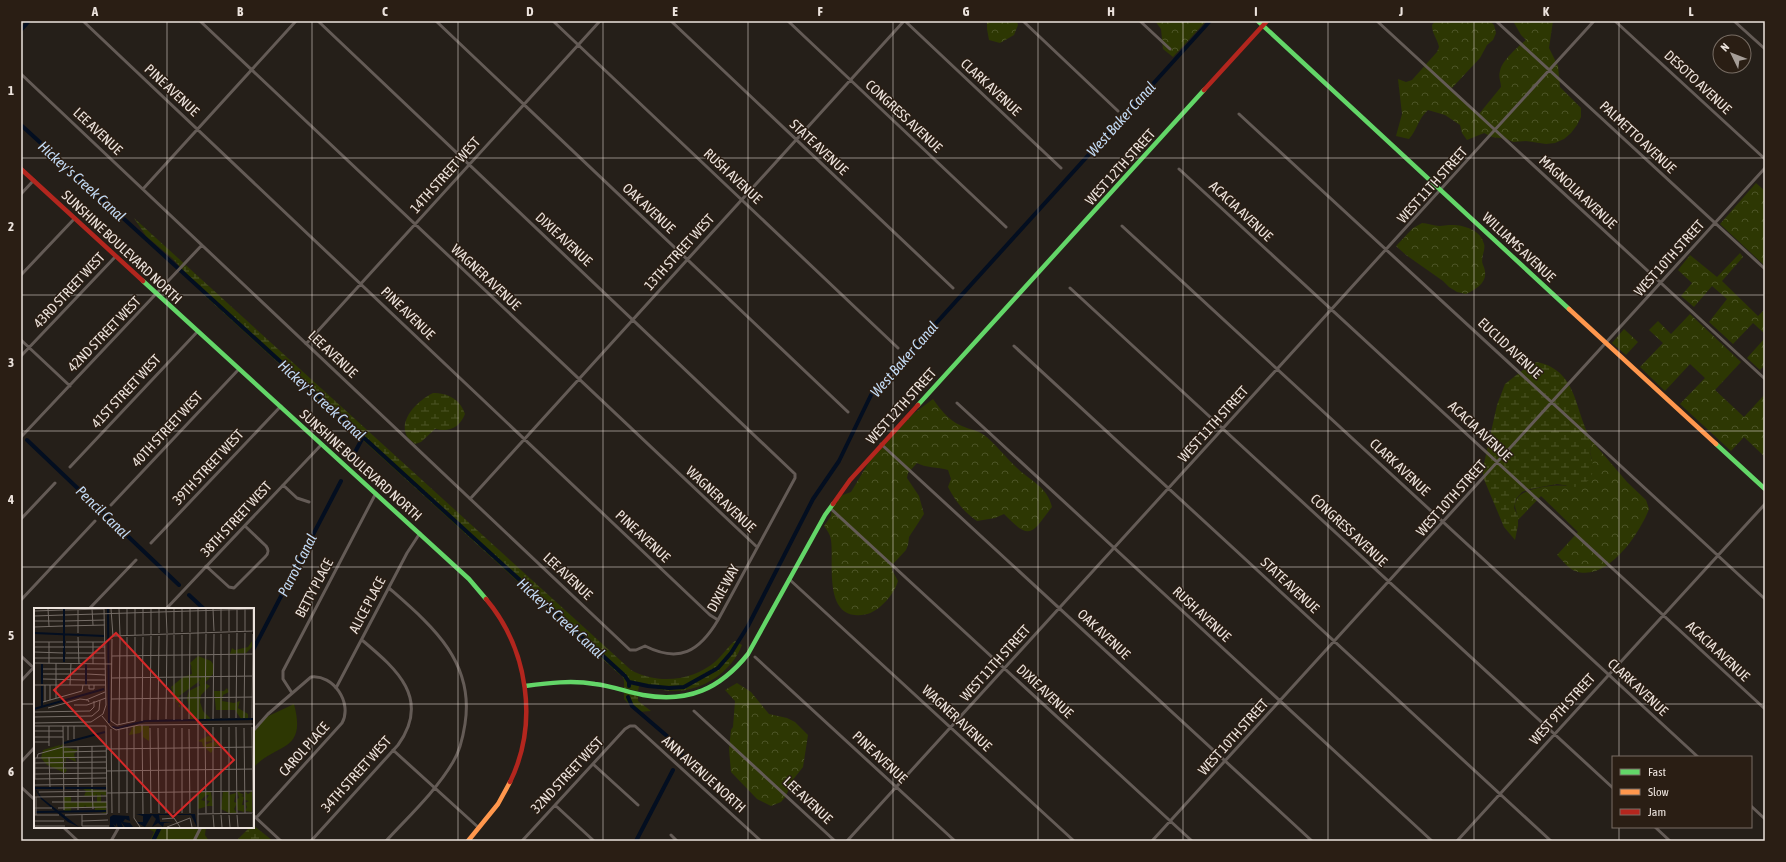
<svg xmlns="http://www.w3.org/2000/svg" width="1786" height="862" font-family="'Asap Condensed',sans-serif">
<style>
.grass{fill:#2d3703}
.forest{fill:url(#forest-crowns)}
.wetland{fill:url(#wetland-marsh)}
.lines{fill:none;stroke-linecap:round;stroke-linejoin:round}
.canal{stroke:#030e20;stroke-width:4}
.street{stroke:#645b56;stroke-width:3}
.fast{stroke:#63d668;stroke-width:4.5}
.slow{stroke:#ff974d;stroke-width:4.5}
.jam{stroke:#b3261e;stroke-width:4.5}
.grid{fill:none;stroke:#ece3dd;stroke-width:1;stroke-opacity:0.55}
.labels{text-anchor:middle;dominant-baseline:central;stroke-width:3;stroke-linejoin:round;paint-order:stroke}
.street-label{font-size:14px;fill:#ece3dd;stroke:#2a1e14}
.water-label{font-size:15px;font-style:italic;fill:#c2dbf6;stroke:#2a1e14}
.inset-river{fill:none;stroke:#030e20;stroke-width:2}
.inset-road{fill:none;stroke:#756d67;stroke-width:1}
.view{fill:#d62828;fill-opacity:0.15;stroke:#d62828;stroke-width:2}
.inset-edge{fill:none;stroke:#ece3dd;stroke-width:2}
.neatline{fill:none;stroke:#ece3dd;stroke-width:1.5}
.grid-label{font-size:13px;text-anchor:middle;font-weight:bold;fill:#ece3dd}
</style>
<defs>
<pattern id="forest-crowns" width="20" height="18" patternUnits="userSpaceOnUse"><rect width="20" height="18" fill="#2d3703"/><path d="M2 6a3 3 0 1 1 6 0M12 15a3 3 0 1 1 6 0" fill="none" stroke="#4c5427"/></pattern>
<pattern id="wetland-marsh" width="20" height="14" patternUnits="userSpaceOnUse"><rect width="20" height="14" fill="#2d3703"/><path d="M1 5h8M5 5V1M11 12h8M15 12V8" fill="none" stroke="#4c5427"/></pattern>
</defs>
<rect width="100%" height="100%" fill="#251f19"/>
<path class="grass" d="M294 704C307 753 277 742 253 768V729L262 719Z
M146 827H206L205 835 209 841H150L154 832Z"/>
<path class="forest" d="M987 21H1017L1018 25 1014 35 1000 43 989 40 987 29Z
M1155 21H1206L1173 57 1163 49 1161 29Z
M1435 21H1490L1494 25 1496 33 1493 40 1487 45 1480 58 1451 89 1479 114 1501 87C1501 82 1498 77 1500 71 1502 60 1519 46 1526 40L1521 35 1513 21H1553L1549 48 1558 66 1560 87 1581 108V117L1577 125 1571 133 1564 139 1555 143 1546 144 1526 141 1513 142 1507 139 1492 137 1484 133 1467 140 1462 133 1460 125 1445 115 1428 110C1418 119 1417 130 1409 139L1396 136 1402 114 1398 79 1406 82 1412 80 1437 52 1439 47C1437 38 1432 34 1432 25Z
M1756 183 1765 191V266L1720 224Z
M1422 223C1427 223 1434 226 1440 226 1443 226 1446 225 1449 225 1461 224 1481 229 1484 244 1486 250 1480 258 1483 265 1490 280 1479 288 1466 294L1457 292 1449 287 1443 281 1406 255 1396 246 1413 228Z
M1740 253 1743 257 1722 281 1758 316 1765 309V334L1753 323 1733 344 1709 322 1727 299 1712 286 1694 307 1681 296 1692 283 1678 270 1690 255 1717 277Z
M1690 314 1741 362 1715 390 1744 417 1765 394V457L1744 437 1731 451 1680 404 1705 378 1690 364 1665 391 1640 367 1663 343 1649 330 1658 321 1671 334Z
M1624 329 1638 342 1626 355 1612 343Z
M1765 338V365L1760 370 1747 358Z
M933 399C942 412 951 423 967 428 972 430 979 431 984 435 996 444 1005 457 1016 467 1030 481 1047 486 1052 507 1032 532 1032 543 1004 514L995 518 977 521C964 512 955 501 948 487L951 479 948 470C938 467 925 468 917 463L908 473 907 478 919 496 924 514 909 537 908 545 906 550 892 565V570L898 581C895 591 888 600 881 606 873 613 865 616 855 615 824 612 834 561 831 540 830 534 827 530 824 526L831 516 832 509 840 496 851 492 869 462 913 414Z
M1592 441 1627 482 1646 500 1649 509C1640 533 1607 583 1575 571 1569 569 1562 560 1557 555L1578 532 1541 496 1518 520C1518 512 1512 506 1517 499 1522 488 1555 484 1566 486L1592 460 1590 452Z
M737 683 751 692 769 714 787 718 795 722 808 735 803 767 792 781 786 796 781 802 771 806 757 799 731 772 729 749 731 730 733 727 735 701 725 690Z"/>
<path class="wetland" d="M134 218 631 670C658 685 693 681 716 661 723 655 728 646 735 641L742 645C732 672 701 692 672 691 662 691 646 685 639 686L638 691 624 688C624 681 625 677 619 674L204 295 203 291 172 258 146 236Z
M1537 362C1579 371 1574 412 1592 441L1590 452 1594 469 1590 479 1584 484 1575 487 1557 484 1530 489 1522 492 1516 499 1514 508 1518 516V525L1515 540 1504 527 1483 477V468L1497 405 1505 384 1529 365Z
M433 393C448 393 460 399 465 414 459 428 450 432 435 429L421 442 415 444C413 442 410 440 408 438 396 420 420 399 433 393Z
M624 692 638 696V701L651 711 637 712 624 699Z
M253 825 273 841H236L250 827H253Z"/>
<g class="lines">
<path class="canal" d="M21 30 29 21
M21 125 625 676 629 682V686
M27 440 179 585
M353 456 363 437
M189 595 204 609
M253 650 341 481
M629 682 648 686 669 688 684 687 718 668 731 653 748 626 813 499 839 461 871 395 1210 21
M628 697 632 706 674 742 682 752 680 757
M153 841 160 827
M636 841 673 770"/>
<path class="street" d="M83 21 710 615 718 620
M200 21 757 547
M436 21 848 412
M553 21 898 348
M671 21 953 288
M788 21 1006 227
M905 21 1061 168
M1023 21 1118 111
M1140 21 1170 49
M1377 21 1765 379
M1496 21 1765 269
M1615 21 1765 159
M1734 21 1765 49
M21 74 630 650H636L645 646C679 663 699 652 718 620L795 478V474L318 21
M1239 114 1765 599
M1179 169 1765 709
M143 189 296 21
M21 194 34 180
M1122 226 1698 757
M21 275 75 218
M1070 288 1613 788
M21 340 70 386
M306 344 600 21
M1014 346 1551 841
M21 356 116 256
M957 403 1432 841
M21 437 202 245
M881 444 1312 841
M70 467 198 331
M283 485 297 498 309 502
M470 499 904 21
M111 505 239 369
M830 508 1192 841
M21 519 55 483
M151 543 281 406
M206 566 229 587 234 588 265 557C269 553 269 550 266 546L245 526
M789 579 1074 841
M21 600 95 521
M89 609 136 560
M166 609 322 444
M21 656 35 669
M755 657 955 841
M21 681 35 666
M336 688 407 553 420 533
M292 693 283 679V671L376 493
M694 711 835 841
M253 731 268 714 311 677C333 674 353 703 342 723L256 818
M393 750 479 828
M21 762 35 747
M593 764 638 805
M21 787 35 800
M555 805 594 841
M1751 806 1765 819
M253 815 281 841
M63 827 78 841
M1655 827 1670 841
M671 835 677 841
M111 841 119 827
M194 841 201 827
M311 841 398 745C432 698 395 668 362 640
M386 841C409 816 436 791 453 762 460 751 463 737 465 724 475 661 431 625 389 588
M522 841 625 729 630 726H635L761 841
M847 841 1594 21
M1152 841 1765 168
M1457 841 1765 504"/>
<path class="fast" d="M1258 21 1569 309
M143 281 469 579 486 599
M918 405 1204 90
M1716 444 1765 489
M525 686C548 683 572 680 595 684 612 686 627 692 643 695 688 703 720 689 748 654L825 515 833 504"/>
<path class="slow" d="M1569 309 1716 444
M468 841 498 804 510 782"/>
<path class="jam" d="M1204 90 1267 21
M21 169 143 281
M833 504 850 480 918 405
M486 599C528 649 539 723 510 782"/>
</g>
<path class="grid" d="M167 21V609M312 21V841M458 21V841M603 21V841M748 21V841M893 21V841M1038 21V841M1183 21V841M1328 21V841M1474 21V841M1619 21V757M21 158H1765M21 295H1765M21 431H1765M21 567H1765M21 704H35M253 704H1765M167 827V841M1619 827V841"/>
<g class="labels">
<g class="street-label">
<text transform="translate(1698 82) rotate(43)">DESOTO AVENUE</text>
<text transform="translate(991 87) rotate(43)">CLARK AVENUE</text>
<text transform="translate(172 90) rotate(43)">PINE AVENUE</text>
<text transform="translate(904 116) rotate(43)">CONGRESS AVENUE</text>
<text transform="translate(98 131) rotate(43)">LEE AVENUE</text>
<text transform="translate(1638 137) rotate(43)">PALMETTO AVENUE</text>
<text transform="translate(819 147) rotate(43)">STATE AVENUE</text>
<text transform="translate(1120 167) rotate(-48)">WEST 12TH STREET</text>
<text transform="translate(445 175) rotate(-48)">14TH STREET WEST</text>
<text transform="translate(733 176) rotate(43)">RUSH AVENUE</text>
<text transform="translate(1432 185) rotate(-48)">WEST 11TH STREET</text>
<text transform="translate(1578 192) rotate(43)">MAGNOLIA AVENUE</text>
<text transform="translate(649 208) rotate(43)">OAK AVENUE</text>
<text transform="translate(1241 211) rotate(43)">ACACIA AVENUE</text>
<text transform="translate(564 239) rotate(43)">DIXIE AVENUE</text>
<text transform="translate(122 247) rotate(43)">SUNSHINE BOULEVARD NORTH</text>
<text transform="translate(1519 247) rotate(43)">WILLIAMS AVENUE</text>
<text transform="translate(679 252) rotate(-48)">13TH STREET WEST</text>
<text transform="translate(1669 258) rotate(-48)">WEST 10TH STREET</text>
<text transform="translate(486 277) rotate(43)">WAGNER AVENUE</text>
<text transform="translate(69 290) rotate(-47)">43RD STREET WEST</text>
<text transform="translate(408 313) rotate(44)">PINE AVENUE</text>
<text transform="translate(104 334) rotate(-46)">42ND STREET WEST</text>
<text transform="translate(1510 348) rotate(43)">EUCLID AVENUE</text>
<text transform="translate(333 354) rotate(43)">LEE AVENUE</text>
<text transform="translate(126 391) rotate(-47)">41ST STREET WEST</text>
<text transform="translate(901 406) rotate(-48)">WEST 12TH STREET</text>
<text transform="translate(1213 424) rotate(-48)">WEST 11TH STREET</text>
<text transform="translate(167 429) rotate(-47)">40TH STREET WEST</text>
<text transform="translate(1480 431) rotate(43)">ACACIA AVENUE</text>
<text transform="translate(361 465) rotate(42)">SUNSHINE BOULEVARD NORTH</text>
<text transform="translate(208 467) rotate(-47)">39TH STREET WEST</text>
<text transform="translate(1400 467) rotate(43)">CLARK AVENUE</text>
<text transform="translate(1451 498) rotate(-48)">WEST 10TH STREET</text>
<text transform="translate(721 499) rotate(43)">WAGNER AVENUE</text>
<text transform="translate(236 519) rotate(-47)">38TH STREET WEST</text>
<text transform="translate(1349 530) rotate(43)">CONGRESS AVENUE</text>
<text transform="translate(643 536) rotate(43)">PINE AVENUE</text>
<text transform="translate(568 576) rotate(43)">LEE AVENUE</text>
<text transform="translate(1290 585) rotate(43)">STATE AVENUE</text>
<text transform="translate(314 588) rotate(-62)">BETTY PLACE</text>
<text transform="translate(723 588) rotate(-61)">DIXIE WAY</text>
<text transform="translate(367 605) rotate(-62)">ALICE PLACE</text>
<text transform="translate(1202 614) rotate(43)">RUSH AVENUE</text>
<text transform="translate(1104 634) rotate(43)">OAK AVENUE</text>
<text transform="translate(1718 651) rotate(43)">ACACIA AVENUE</text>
<text transform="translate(995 663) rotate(-48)">WEST 11TH STREET</text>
<text transform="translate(1638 687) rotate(43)">CLARK AVENUE</text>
<text transform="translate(1045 691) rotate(43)">DIXIE AVENUE</text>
<text transform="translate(1562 709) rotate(-48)">WEST 9TH STREET</text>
<text transform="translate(957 718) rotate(43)">WAGNER AVENUE</text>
<text transform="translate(1233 737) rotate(-48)">WEST 10TH STREET</text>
<text transform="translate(304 749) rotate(-48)">CAROL PLACE</text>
<text transform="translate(880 757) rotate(43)">PINE AVENUE</text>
<text transform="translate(356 774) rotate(-48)">34TH STREET WEST</text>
<text transform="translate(704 774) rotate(42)">ANN AVENUE NORTH</text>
<text transform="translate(567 775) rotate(-47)">32ND STREET WEST</text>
<text transform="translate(808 800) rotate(43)">LEE AVENUE</text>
</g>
<g class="water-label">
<text transform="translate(1121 119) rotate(-48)">West Baker Canal</text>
<text transform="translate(82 181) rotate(42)">Hickey's Creek Canal</text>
<text transform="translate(904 359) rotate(-49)">West Baker Canal</text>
<text transform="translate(322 400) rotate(42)">Hickey's Creek Canal</text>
<text transform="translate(103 512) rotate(44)">Pencil Canal</text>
<text transform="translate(297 565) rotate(-63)">Parrot Canal</text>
<text transform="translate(561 618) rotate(42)">Hickey's Creek Canal</text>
</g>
</g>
<g transform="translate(34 608)">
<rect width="220" height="220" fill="#251f19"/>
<path d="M48 180 72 183V188L67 186V194H63V186L61 188H50L52 183Z" fill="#2d3703"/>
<path d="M157 58 167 72 145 88 147 95 146 99 144 98 147 96 142 94 137 79 149 69 158 66ZM171 75 176 78 167 87 166 94 169 103 178 112H155L156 107 151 101 155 99 153 90 155 83ZM193 80 195 84 189 87 188 93 200 95 206 93 204 100 214 106V111H207L201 102H182L180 83H190ZM99 118H115V133L109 129V121L106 125 95 127ZM174 128 178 129V133L171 134V137L181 133 187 139 182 137 177 145 169 138 168 134 164 133ZM29 136 30 139 44 142 40 146 42 154 32 149V159L31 147 24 140ZM189 183H195V205L187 201ZM203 183 210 187 207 188 210 189 208 197H210V204L203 202V191L205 190ZM211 183 214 186 218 183V204L211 203 213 199 211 195 215 193 211 192ZM164 184H177L179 198H172L176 193 172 192 175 187H172L167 192 171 193V199L164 201ZM202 185 200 194 203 195 200 201 203 205H195V187ZM30 189H37V194H73L72 205 61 203V199H52L51 197 50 200H37V203H30Z" fill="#2d3703"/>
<path d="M218 33V39L212 45 196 46 198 40 201 42 214 39ZM164 48 177 53 179 56V66L167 79 165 75 167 70 160 64 156 55ZM26 137 25 141H28L31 147 30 159 33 162 31 165 13 157 7 150 9 142Z" fill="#2d3703"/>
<path d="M0 179 8 190 45 219 34 214 7 191ZM102 206H161L163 219 157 207H125L126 214H139L130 215 129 219 124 215 118 219 122 211 118 207 111 219 102 214H109V208ZM79 207 95 208 96 213 91 211 89 214 96 215 99 219H91L87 214 89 219H84L82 215V218L79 216 81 219H76V209Z" fill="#030e20"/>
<path class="inset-river" d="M30 1V54M74 1 75 115M0 25 70 28M8 76V56M52 77V56M8 78V98M0 101 70 81M164 112 220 111M78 119 84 120 111 113 163 112M30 135 71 124M0 180H29M31 180H72M2 204 72 203"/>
<path class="inset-road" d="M0 1V23M14 1 15 18M58 1 59 17M77 1 79 28 220 23M85 1 86 27M93 1V27M101 1V27M109 1V26M117 1V26M125 1V25M132 1 133 25M140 1V25M148 1V24M156 1V24M164 1V219M172 1V24M179 1 180 23M187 1V23M195 1V23M203 1V23M211 1V23M219 1V23M31 2 70 1M44 2V25M0 3 29 2M31 7 220 1M0 8 29 7M0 13H29M31 13 71 12M31 18 71 17M0 19 29 18M0 26V55M44 29 45 56M78 31 77 113 83 117 101 113V29M0 34H29M32 34H71M0 39H30M31 39H71M0 44 29 45M32 45H71M78 48 220 46M0 50H29M31 50H71M0 55 78 56M15 55V34M59 56V34M9 61H51M53 61H71M9 66H51M53 66 71 67M77 70 220 68M9 71 51 72M53 72H71M0 77H71M36 77 37 55M55 77V81H60V77M22 90V55M77 91 220 89M16 92V77M52 92 71 84M9 94 48 83 49 77M11 94V77M40 97H53L72 90M14 100 46 91 54 92 55 94M0 104 56 103 60 99V93M68 108 77 119 82 122 105 117 220 116M0 109 58 108 65 102 66 92M187 110V26M195 110V26M202 110 203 25M210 110 211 25M218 110 219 26M132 111 133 27M155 111 156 26M171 111 172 26M179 111 180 26M116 112 117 28M124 112 125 28M140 112V27M148 112V27M108 113 109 29M0 115 57 114 69 106 72 97 70 1M93 115V29M85 117 86 30M108 117 109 206M0 118H72L73 206M0 118V134M15 118V138M29 118 30 202M34 118V132M100 118V210L106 219M93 119V205M179 119V205M187 119V205M195 119V205M202 119 203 205M218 119 219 205M116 120 117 205M124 120 125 205M132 120V205M140 120V205M148 120V205M171 120 172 205M210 120 211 205M77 121 78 205M155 121 156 205M85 122V205M0 123H29M0 129H29M40 131V118M0 134H15M44 138V179M58 138V179M29 139 72 138M72 141 220 139M30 144 72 143M15 149 16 179M0 150 72 149M1 150V171M3 150 4 146 29 139M0 155 72 154M0 160H72M72 163 220 161M0 166 73 165M0 171 73 170M1 177 73 176M44 181V202M58 181 59 201M5 184 73 183M73 185 220 183M0 189 73 188M2 189V207M18 194H73M0 200H18M24 200 73 199M164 206 220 205M219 206V219M0 207H25M31 207 73 206M48 207V218H75M179 207 180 219M187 207 188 219M195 207 196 219M203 207 204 219M128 211 140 210 146 219M0 213H30M48 213 74 212M0 218H31M133 219 156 210 158 219"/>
<path class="view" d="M82 25 200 152 139 209 20 82Z"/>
<rect width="220" height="220" class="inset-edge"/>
</g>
<rect width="1786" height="862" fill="none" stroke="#2a1e14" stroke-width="44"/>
<rect x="1612" y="756" width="140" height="72" fill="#2a1e14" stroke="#786d64"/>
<rect x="1620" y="769" width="20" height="6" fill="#63d668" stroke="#786d64"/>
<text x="1648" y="776" font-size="12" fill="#ece3dd">Fast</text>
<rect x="1620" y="789" width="20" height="6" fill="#ff974d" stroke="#786d64"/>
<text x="1648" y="796" font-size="12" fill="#ece3dd">Slow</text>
<rect x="1620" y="809" width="20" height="6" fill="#b3261e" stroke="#786d64"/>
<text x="1648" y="816" font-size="12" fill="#ece3dd">Jam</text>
<g transform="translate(1732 54) rotate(313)"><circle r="19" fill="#2a1e14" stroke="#786d64"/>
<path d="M0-3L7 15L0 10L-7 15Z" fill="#a69e98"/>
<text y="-6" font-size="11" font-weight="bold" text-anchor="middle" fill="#ece3dd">N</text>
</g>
<rect x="22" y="22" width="1742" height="818" class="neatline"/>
<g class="grid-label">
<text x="95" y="16">A</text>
<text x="240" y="16">B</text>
<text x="385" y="16">C</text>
<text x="530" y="16">D</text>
<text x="675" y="16">E</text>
<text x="820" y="16">F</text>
<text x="966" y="16">G</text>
<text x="1111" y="16">H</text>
<text x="1256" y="16">I</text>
<text x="1401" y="16">J</text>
<text x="1546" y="16">K</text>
<text x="1691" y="16">L</text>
<text x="11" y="95">1</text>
<text x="11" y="231">2</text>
<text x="11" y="367">3</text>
<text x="11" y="504">4</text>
<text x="11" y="640">5</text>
<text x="11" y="776">6</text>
</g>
</svg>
